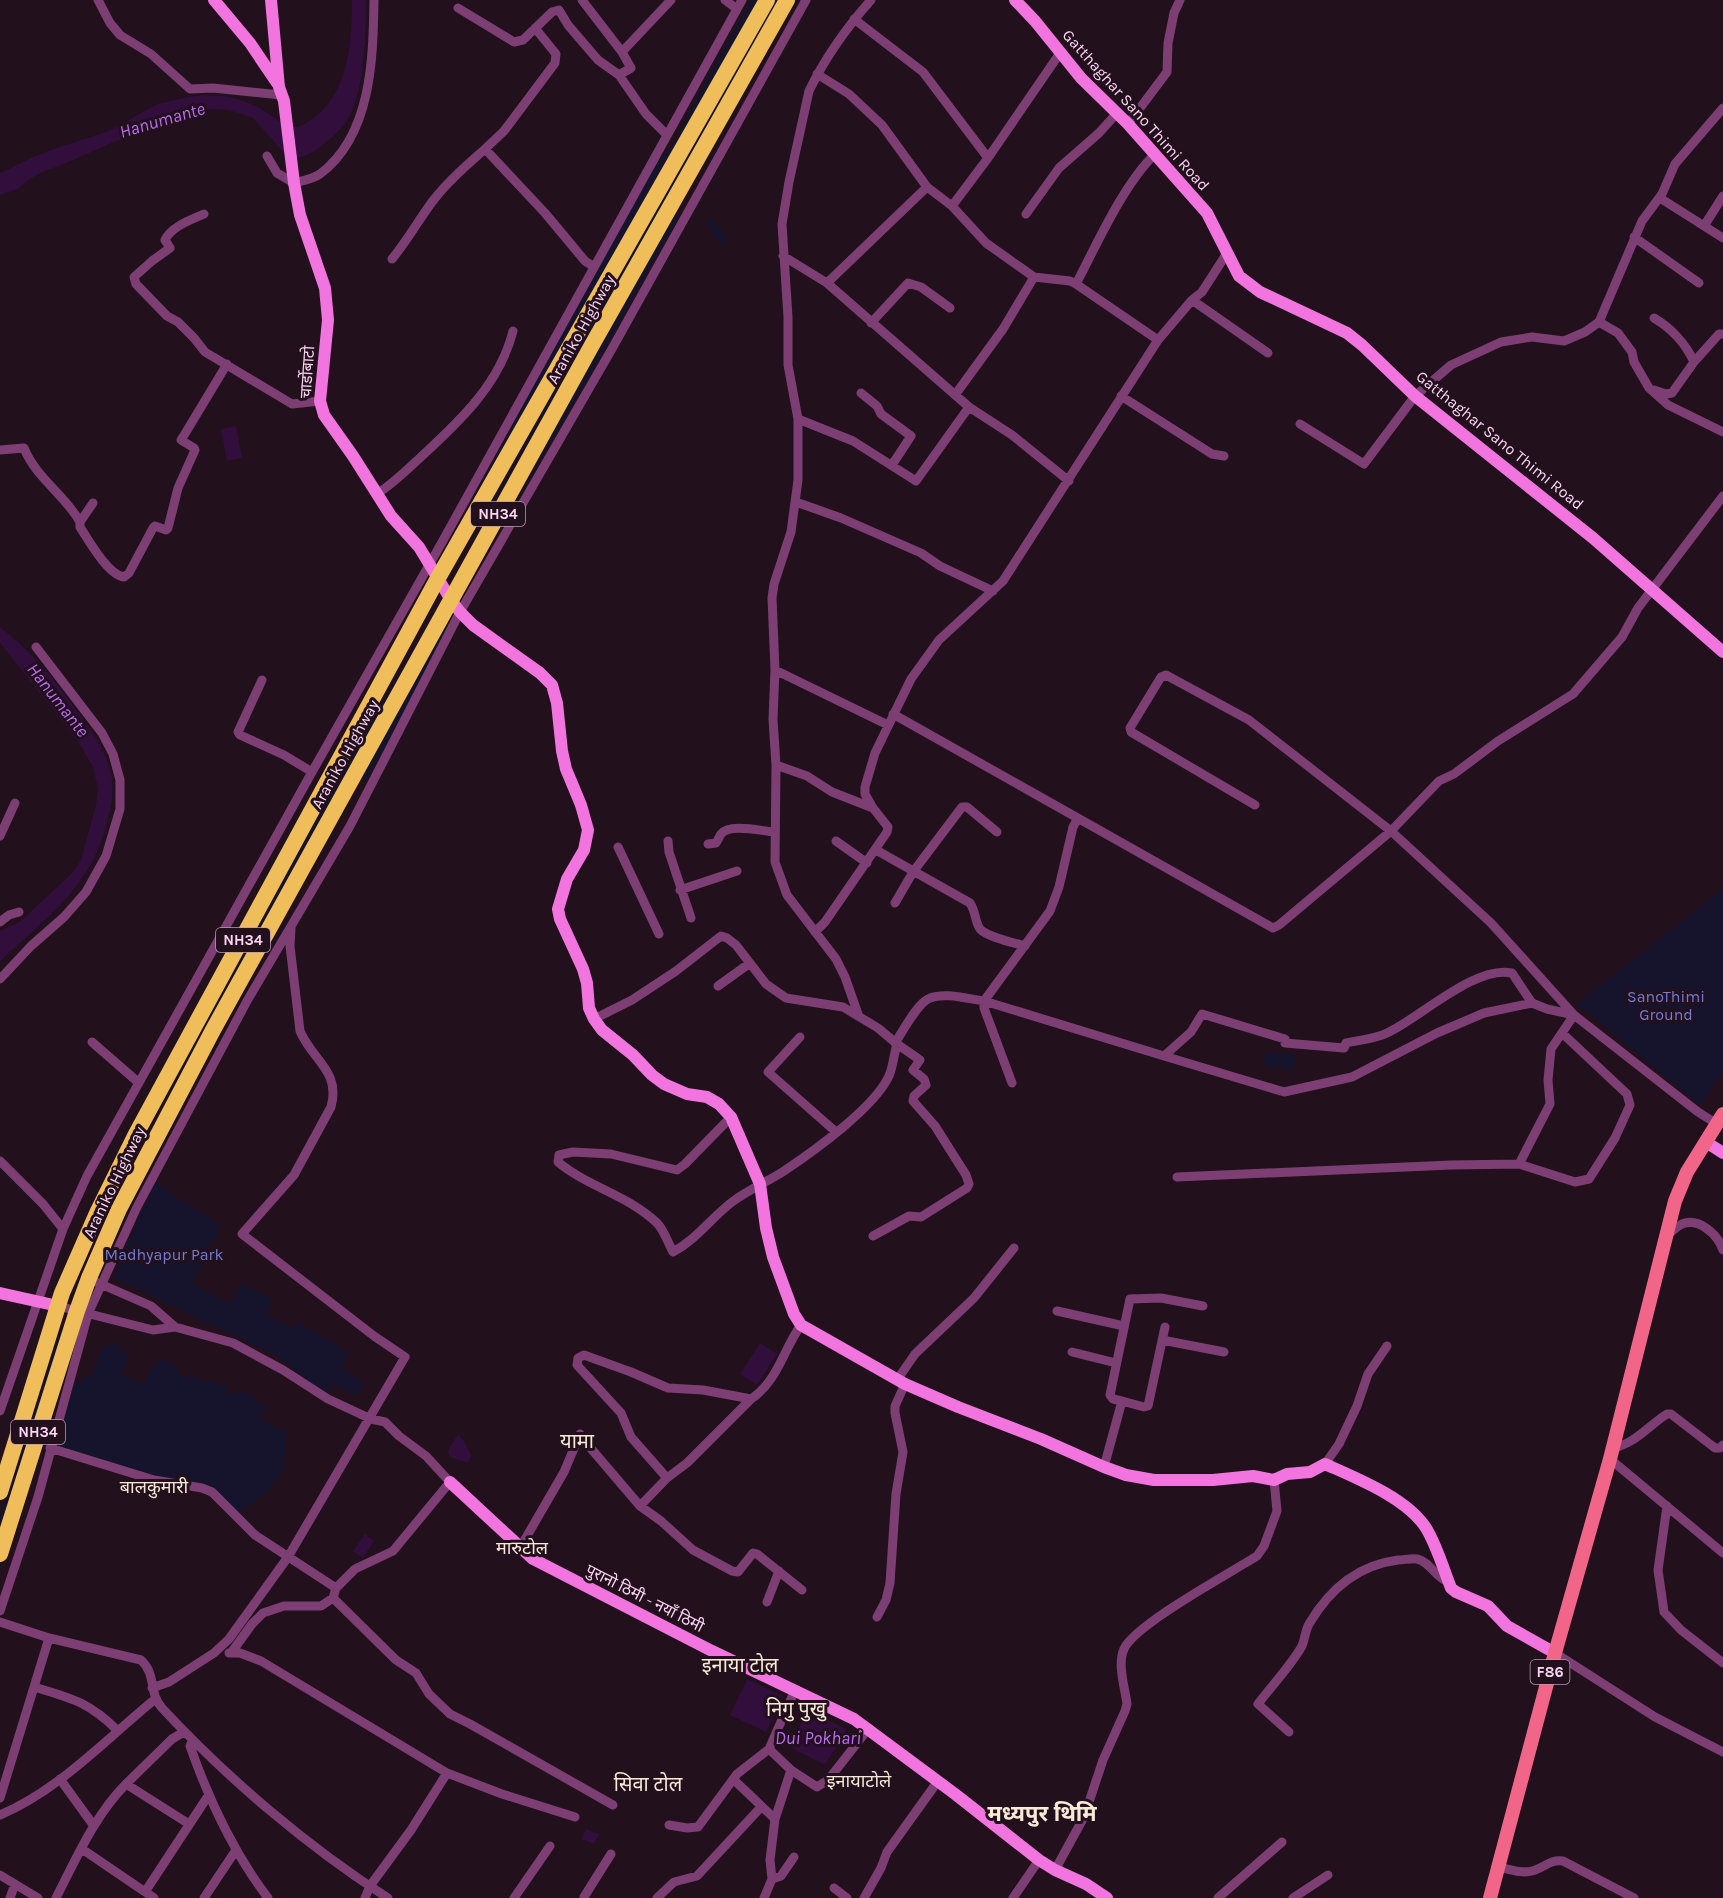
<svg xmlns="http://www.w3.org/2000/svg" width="1723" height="1898" font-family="Karla,'Noto Sans Devanagari',sans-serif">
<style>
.green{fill:#16142c}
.water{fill:#320e3d}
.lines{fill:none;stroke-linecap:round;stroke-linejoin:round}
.street{stroke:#7d3f73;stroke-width:9}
.secondary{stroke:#f275df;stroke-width:12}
.primary{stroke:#f16688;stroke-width:14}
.highway{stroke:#f0bd5b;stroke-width:16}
.labels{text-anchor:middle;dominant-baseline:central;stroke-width:6;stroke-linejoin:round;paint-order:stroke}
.shield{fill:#22101d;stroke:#ba9ab2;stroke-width:1.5}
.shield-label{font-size:15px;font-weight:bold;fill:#fbd5f2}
.street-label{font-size:16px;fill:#fbd5f2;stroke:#22101d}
.park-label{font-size:16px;fill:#707cd7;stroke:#22101d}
.water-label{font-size:18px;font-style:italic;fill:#bc6df2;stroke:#22101d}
.neighbourhood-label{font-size:18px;fill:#fbe9d7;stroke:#22101d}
.quarter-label{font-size:20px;fill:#fbe9d7;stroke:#22101d}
.district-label{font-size:22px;font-weight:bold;fill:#fbe9d7;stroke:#22101d}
</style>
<rect width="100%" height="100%" fill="#22101d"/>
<path class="green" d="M752 0H759L449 545 510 430C517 408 532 393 540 372L652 169 674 144 694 102Z
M776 0H780L464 553 514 461Z
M675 214 679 215 599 359 482 560 597 349Z
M710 218 728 238 721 244 705 223Z
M431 620 147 1131 106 1212 145 1130 350 759Z
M445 625 449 626 403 714 365 781 361 778Z
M1723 889V1070L1700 1105 1577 1004Z
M1265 1053 1295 1055 1294 1069 1264 1066Z
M156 1182 177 1198 217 1222 218 1238 207 1247 193 1285 230 1304 241 1283 273 1300 266 1314 293 1328 298 1322 349 1353 341 1368 364 1383 355 1396 333 1383 327 1395 277 1356 114 1278 138 1218Z
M60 1331H63L0 1524V1515Z
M112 1342 121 1347 120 1352 129 1355 122 1374 144 1385 153 1365 162 1358 176 1367 180 1375 228 1385 227 1391 237 1395 239 1390 254 1396 253 1400 265 1406 260 1419 287 1433 283 1470 269 1490 236 1515 214 1490 156 1477 54 1447 74 1381 81 1383 85 1376H91L103 1345 109 1347Z"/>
<path class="water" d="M352 0H366C366 32 365 86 350 115 344 127 333 137 322 145 314 152 304 158 293 158L286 155 253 118 229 110 212 109 192 114 149 133 116 141 64 164 45 171 31 178 18 189 0 195V173C14 167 27 159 41 154 62 145 84 140 106 132 123 125 137 114 154 106 162 102 175 100 184 98 211 92 239 96 263 110 273 116 283 126 295 127 301 127 306 123 311 120 349 95 352 40 352 0Z
M236 426 242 458 227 461 221 429Z
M0 627C30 650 52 677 74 707 88 726 104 746 110 770 115 787 112 802 108 819 93 885 48 917 0 961V931L21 921 74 871 81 860 96 805 98 789 93 767 78 741 0 643Z
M760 1343 777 1354 757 1385 740 1374Z
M458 1435 463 1440 471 1456 468 1463 452 1458 448 1453 450 1446Z
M365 1534 374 1541 363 1558 353 1551Z
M747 1679 783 1696 766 1732 730 1715Z
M810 1711 844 1728 846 1732 826 1763 823 1764 792 1748V1744L806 1712Z
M586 1829 599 1834 594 1844 582 1839Z"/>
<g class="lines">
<path class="street" d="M98 0 110 23 120 35 151 54 190 89 213 88 281 95
M582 0 622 52 631 68 619 75 646 114 667 135
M725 0 737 9
M458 8 514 42 523 40 552 12 559 10 568 25 598 60 619 75
M854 19 923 72 988 158
M622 52 671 0
M817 74 849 94 882 125 927 187 952 206 986 243 1034 277 1070 281 1076 284 1158 340
M1128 124 1167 72 1168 43 1174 13 1180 0
M485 149 504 131 555 63 556 54 535 28
M267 156 277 173 294 183C302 181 313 179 320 174 372 135 373 58 374 0
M1660 198 1723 238
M952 206 988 158 1060 53
M204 214C191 220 172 226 165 240L170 248 152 261 134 277 136 284 167 316 178 322 194 338 205 352 292 404 320 401
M1026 214 1059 168 1099 133 1117 113
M1704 226 1723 196
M1634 237 1699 283
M783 256 827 283 969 407 1012 435 1069 481
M392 259C407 241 418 221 432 202 447 182 466 166 485 149L545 213 585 261 594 267
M827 283 927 187
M1076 284C1097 244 1123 185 1155 154
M1192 300 1268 353
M1599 322 1642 221 1662 194 1675 164 1723 108
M871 323 908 283 921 287 950 308
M1694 362 1719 334H1723
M1654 390 1666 394 1672 393 1694 362C1686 344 1671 328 1654 318
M861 393 877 406 881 414 911 436 892 465
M955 395 1003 329 1034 277
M1121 396 1212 454 1224 456
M798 419 853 441 916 481 969 407
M1300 424 1364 464 1415 396 1451 365 1501 342 1532 337 1564 341 1585 332 1599 322 1618 333 1632 352 1634 362 1649 388 1668 405 1723 432
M0 450 24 448C36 478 65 495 80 522
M377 494C394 483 408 469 423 455 461 420 500 383 513 331
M796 502 841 518 921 553 940 566 993 591
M93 503 80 522V527C89 541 108 575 124 577L129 573 153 528 155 526 166 530 168 528 178 488 195 450 194 448 181 440 183 437 227 364
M775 670 888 725
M262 680 238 732 240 735 284 755 312 772
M893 714 1273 928 1279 925 1391 831 1439 781 1454 774 1498 741 1573 694 1622 637 1638 608 1723 496
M776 765 807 776 832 792 873 808
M1255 805 1131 732 1130 728 1161 677 1166 675 1249 720 1391 831 1491 923 1574 1015 1698 1112 1717 1124
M0 836 15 803
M668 841 669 852 691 918
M836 841 867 863
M708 844 716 843C718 840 719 837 721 834 729 823 761 831 774 832
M618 847 659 934
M876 850 970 903C976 912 975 922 980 929 987 937 1015 943 1025 946
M680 890 737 871
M895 903 913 872 962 807H967L997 832
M0 922 9 915 19 912
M815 932 825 922 887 832 888 827 873 808 865 794V787L875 753 911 679 939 640 1003 581 1158 340 1192 300 1202 292 1227 253
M0 979 31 946 64 917 86 892 106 856 120 809V780L113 754 102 733 36 647
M718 986 750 963
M858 1014 845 977 836 959 787 895 775 862 776 765 773 719 775 670 772 598 774 584 791 532 798 480V419L788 365V317L782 224 789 182 809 91C825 58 847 27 871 0
M594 1019 632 1000 676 971 721 936 727 938 736 945 766 984 786 998 843 1007 878 1028 897 1044C894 1054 893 1067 889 1076 874 1108 814 1151 784 1171 767 1182 748 1190 732 1202 711 1218 697 1239 673 1252 668 1243 664 1230 657 1223 628 1195 588 1187 558 1162L559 1155 573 1152 611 1154 677 1170 685 1164 731 1117
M800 1037 768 1072 836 1132
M92 1042 139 1083
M895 1043C903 1031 918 1002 930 998 945 992 968 999 984 1001L1050 911 1059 887 1073 827 1078 818
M1164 1056 1284 1092 1352 1077 1437 1033 1484 1013 1532 1003
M1012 1083 984 1008V1001L1164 1056 1191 1032 1202 1014 1285 1039V1043L1344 1048 1346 1043C1359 1040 1375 1039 1387 1033 1420 1018 1475 965 1512 973L1532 1003 1547 1009 1574 1015 1551 1049 1548 1080 1550 1104 1519 1164
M0 1161 43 1204 63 1229
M1177 1177 1451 1165 1519 1164 1575 1182 1589 1179 1615 1138 1630 1105 1627 1094 1562 1033
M873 1236 909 1216 921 1217 967 1188 969 1184 966 1175 935 1126 913 1101 914 1096 926 1085 924 1079 913 1070 920 1060 897 1044
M1666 1237C1671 1232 1676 1227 1682 1224 1699 1217 1718 1235 1723 1250
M96 1282 151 1306 175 1327
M58 1306 153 1330 175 1327 233 1343 283 1370 328 1399 371 1419 385 1422 399 1436 426 1456 450 1482 393 1551 355 1569 336 1588 333 1598 321 1606H284L263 1613 252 1624 231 1653
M1057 1311 1124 1326
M1162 1340 1224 1352
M1072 1352 1116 1363
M897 1380 915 1354 974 1298 1014 1248
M1122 1401 1113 1399 1110 1395 1130 1299 1161 1298 1203 1306
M0 1411 63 1229 87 1176 312 772 441 544 742 0
M588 1445 640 1506 661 1521 693 1550 732 1571 738 1572 753 1553 757 1554 802 1590
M50 1448 154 1480 202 1488 212 1492 255 1535 336 1588
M1613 1448C1636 1443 1648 1426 1667 1414H1671L1715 1448H1720L1723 1445
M1610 1459 1723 1553
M1325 1464 1339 1444 1357 1406 1368 1374 1387 1346
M1104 1467 1122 1401 1144 1407 1148 1406 1165 1327
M667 1478 631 1437 621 1413 577 1365 578 1358 584 1355 631 1372 668 1388 703 1390 751 1399
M640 1506 667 1478 687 1463 751 1399C778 1381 783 1350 801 1325
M1667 1506 1658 1570 1664 1612 1681 1630 1723 1663
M520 1548 564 1472 580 1434
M333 1598 396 1660 416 1673 429 1694 450 1714 470 1724 613 1805
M767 1602 779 1571
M0 1611 38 1497 88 1314 137 1207 247 1001 350 826 460 612 613 347 806 0
M877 1617 886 1600 890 1583 896 1494 903 1452 895 1413V1406L905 1384
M0 1622 49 1638 141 1660C157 1675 148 1692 162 1708 227 1778 308 1847 388 1898
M229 1653H240L261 1661 447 1773 411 1830 370 1886 365 1898
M1555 1653 1655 1717 1723 1752
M34 1687C71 1698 89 1702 117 1730
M152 1688 169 1682 214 1653 229 1639 288 1557 405 1357 374 1336 242 1234 294 1175 331 1107C341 1071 312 1060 300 1031L290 946 291 929
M1289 1732 1258 1704C1272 1685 1290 1667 1302 1646 1305 1639 1305 1631 1309 1624 1329 1590 1358 1565 1398 1560 1404 1560 1411 1558 1417 1559 1431 1562 1435 1578 1449 1582
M193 1740 190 1746C209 1800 233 1852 268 1898
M769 1749 791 1770 817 1787 828 1780 869 1728
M447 1773 502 1794 575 1817
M60 1779 94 1826
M734 1780 775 1819
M126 1784 172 1739 184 1732
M0 1798 49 1638
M0 1815C59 1790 105 1740 154 1700
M669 1825 687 1828 698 1827 737 1774 769 1749 795 1690
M82 1849 154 1898
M1499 1867C1509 1869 1522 1874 1532 1871 1544 1868 1550 1859 1563 1861L1634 1898
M1055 1870 1084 1817 1103 1760 1125 1711 1127 1704C1125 1688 1117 1664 1124 1649 1134 1625 1230 1573 1257 1556L1264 1546 1277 1511 1274 1480
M0 1875 38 1898
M772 1879 781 1876 794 1857
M834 1888 847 1898
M145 1892 208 1796
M584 1897 611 1854
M10 1898 15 1884
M56 1898C76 1859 95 1815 126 1784L189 1824
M204 1898 236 1850
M514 1898 550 1846
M657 1898 674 1882 697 1876 761 1807
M764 1898 772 1879 770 1860 775 1819 791 1770
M864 1898 881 1868 887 1852 938 1781
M1013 1898 1039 1860
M1218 1898 1282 1842
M1293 1898 1328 1875"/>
<path class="secondary" d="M214 0 250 43 277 83
M271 0 279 87 284 101 294 183 300 215 325 288 328 320 320 401 324 415 353 456 391 516 419 547 451 600 460 612 473 625 540 673 552 685 557 703 562 751 566 769 581 805 588 830 584 850 567 879 558 909 560 919 583 969 587 983 589 1008 594 1019 602 1030 633 1055 652 1075 664 1084 687 1094 707 1097 719 1104 731 1117 760 1184 766 1228 773 1257 794 1314 801 1325 905 1384 958 1407 1041 1439 1104 1467 1126 1475 1154 1480H1213L1253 1476 1274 1480 1287 1474 1310 1472 1325 1464C1356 1478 1407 1498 1426 1528 1437 1546 1443 1568 1451 1588L1456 1592 1488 1606 1507 1626 1555 1653
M1015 0 1035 21 1081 78 1128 124 1207 213 1239 276 1260 292 1347 333 1362 345 1415 396 1593 538 1723 652
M1706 1142 1723 1153
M0 1293 58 1306
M450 1482 533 1559 712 1651 854 1719 955 1794 1039 1860 1055 1870 1086 1884 1107 1898"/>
<path class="primary" d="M1490 1898 1555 1653 1610 1459 1675 1201 1687 1172 1723 1114"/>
<path class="highway" d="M0 1492 62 1293 98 1211 136 1134 438 578 767 0
M0 1554 77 1311 89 1278 119 1209 213 1030 592 345 787 0"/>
</g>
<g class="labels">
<g class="shield">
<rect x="471" y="502" width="54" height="24" rx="4.5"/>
<rect x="216" y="928" width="54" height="24" rx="4.5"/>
<rect x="11" y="1420" width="54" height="24" rx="4.5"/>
<rect x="1530.5" y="1660" width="39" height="24" rx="4.5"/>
</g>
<g class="shield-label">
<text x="498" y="514">NH34</text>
<text x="243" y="940">NH34</text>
<text x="38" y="1432">NH34</text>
<text x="1550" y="1672">F86</text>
</g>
<g class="street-label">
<text transform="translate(1136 110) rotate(48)">Gatthaghar Sano Thimi Road</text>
<text transform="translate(581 329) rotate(-61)">Araniko Highway</text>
<text transform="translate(307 372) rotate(-86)">चार्डोबाटो</text>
<text transform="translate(1500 440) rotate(39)">Gatthaghar Sano Thimi Road</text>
<text transform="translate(345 754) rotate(-61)">Araniko Highway</text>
<text transform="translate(114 1182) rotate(-64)">Araniko Highway</text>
<text transform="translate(645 1598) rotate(27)">पुरानो ठिमी - नयाँ ठिमी</text>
</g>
<g class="park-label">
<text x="1666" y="996">SanoThimi<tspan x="1666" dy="18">Ground</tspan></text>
<text x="164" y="1254">Madhyapur Park</text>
</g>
<g class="water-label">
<text transform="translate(162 120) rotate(-16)">Hanumante</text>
<text transform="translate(58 700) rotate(52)">Hanumante</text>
<text x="818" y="1738">Dui Pokhari</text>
</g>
<g class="neighbourhood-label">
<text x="154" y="1487">बालकुमारी</text>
<text x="522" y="1548">मारुटोल</text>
<text x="859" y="1781">इनायाटोले</text>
</g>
<g class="quarter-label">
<text x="577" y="1441">यामा</text>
<text x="740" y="1665">इनाया टोल</text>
<text x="796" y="1709">निगु पुखु</text>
<text x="648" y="1784">सिवा टोल</text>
</g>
<g class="district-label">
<text x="1042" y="1814">मध्यपुर थिमि</text>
</g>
</g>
</svg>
